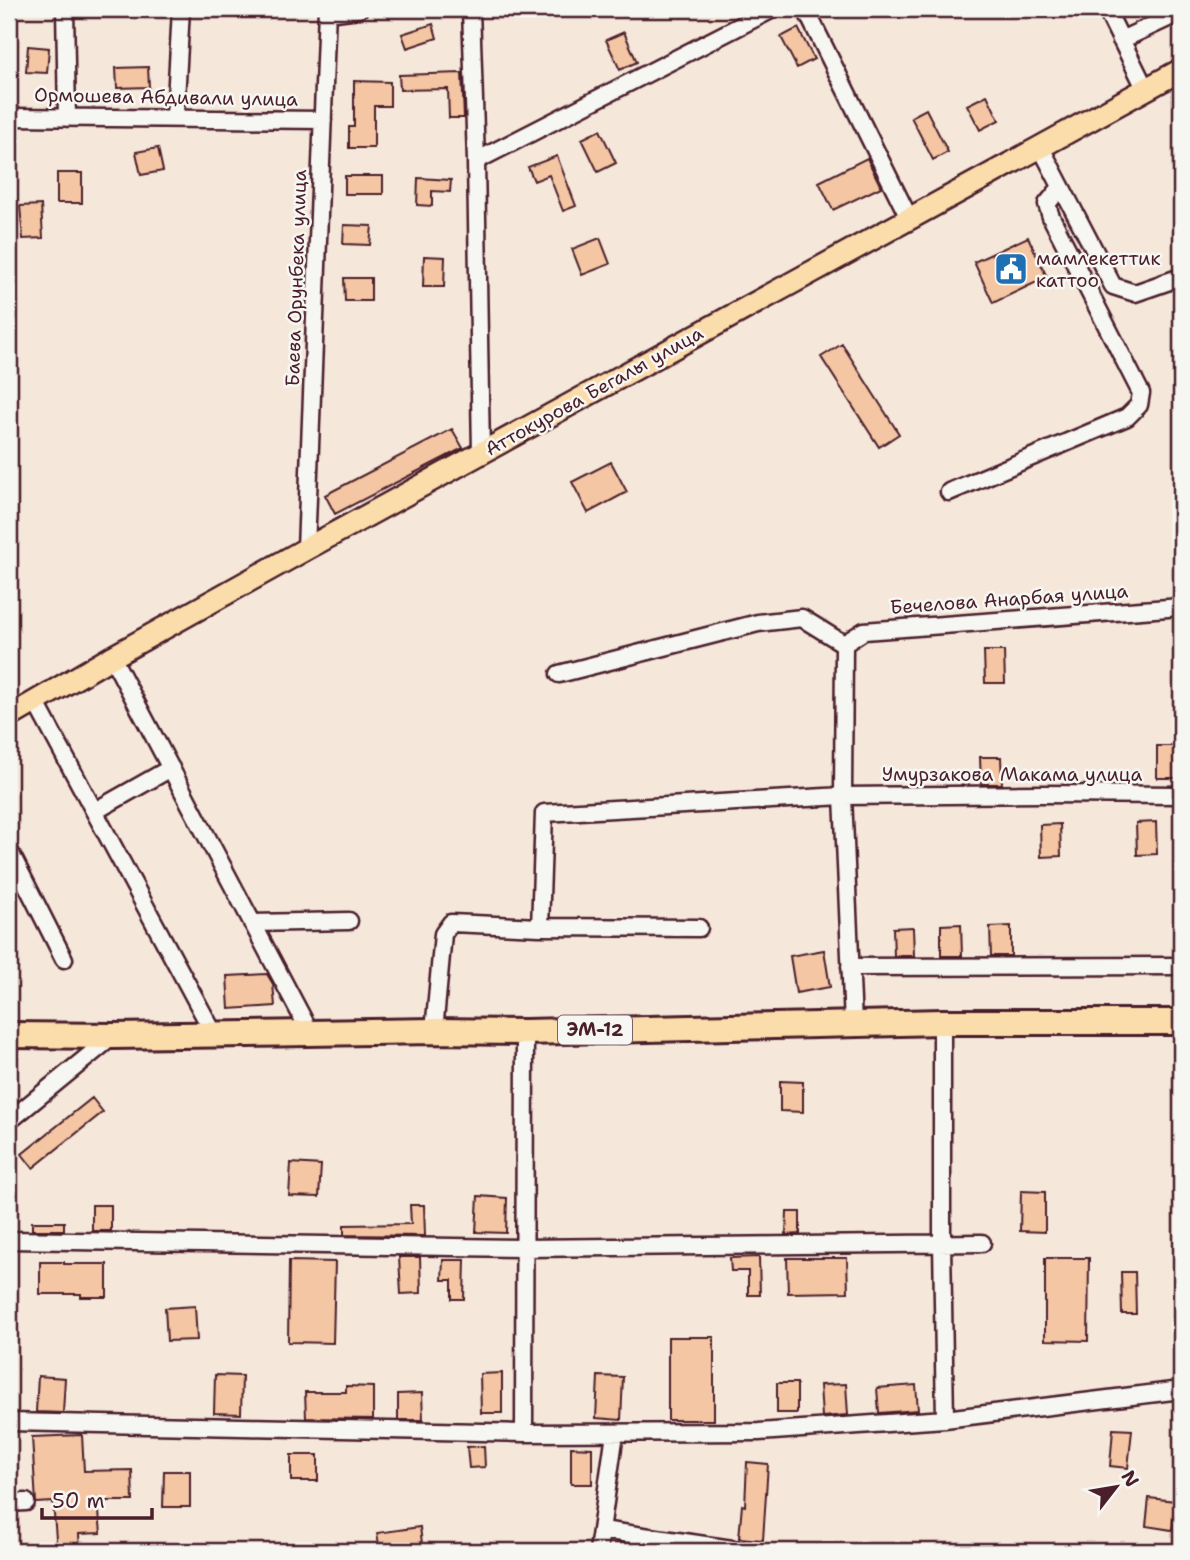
<svg xmlns="http://www.w3.org/2000/svg" width="1190" height="1560" font-family="'Shantell Sans',sans-serif">
<style>
.building{fill:#f4c6a3;stroke:#4a1f2b;stroke-width:2}
.lines{fill:none;stroke-linecap:round;stroke-linejoin:round}
.minor-casing{stroke:#4a1f2b;stroke-width:21}
.major-casing{stroke:#4a1f2b;stroke-width:26}
.highway-casing{stroke:#4a1f2b;stroke-width:30}
.minor{stroke:#f6f6f2;stroke-width:16}
.major{stroke:#fbddab;stroke-width:21}
.highway{stroke:#fbddab;stroke-width:24}
.labels{text-anchor:middle;dominant-baseline:central;stroke-width:5;stroke-linejoin:round;paint-order:stroke}
.shield{fill:#f6f6f2;stroke:#7e6067;stroke-width:2}
.shield-label{font-size:18px;font-weight:bold;fill:#4a1f2b}
.street-label{font-size:19px;fill:#4a1f2b;stroke:#f6f6f2}
.poi-label{font-size:19px;fill:#4a1f2b;stroke:#f6f6f2;text-anchor:start}
</style>
<rect width="100%" height="100%" fill="#f5e8da"/>
<filter id="ink" filterUnits="userSpaceOnUse"><feTurbulence type="fractalNoise" baseFrequency=".0143" numOctaves="2"/><feDisplacementMap in="SourceGraphic" scale="14" xChannelSelector="R" yChannelSelector="G"/><feConvolveMatrix kernelMatrix="1 2 1 2 8 2 1 2 1" color-interpolation-filters="sRGB"/></filter>
<g filter="url(#ink)">
<path class="building" d="M433 24 437 38 407 48 402 34Z
M798 28 814 59 797 68 781 37Z
M624 32 637 62 620 70 606 40Z
M28 46 49 48 47 73 26 72Z
M148 67 149 87 117 88 116 68Z
M462 73 464 118H449L448 89 400 90 399 75Z
M354 81 390 82V106H374V148H349V127H354Z
M987 95 999 120 980 130 967 105Z
M926 109 948 152 933 160 911 117Z
M600 130 616 163 598 172 582 139Z
M158 148 163 171 141 175 136 152Z
M557 156 576 206 563 211 549 175 534 181 528 167Z
M867 158 881 187 833 210 819 182Z
M57 173H82V203H57Z
M345 176H383V194H345Z
M418 178 451 180 450 192 432 191V206L417 205Z
M41 205 43 238 23 239 20 206Z
M344 225 372 226 370 245 343 244Z
M1028 237 1047 277 993 303 974 262Z
M600 238 610 264 582 275 572 249Z
M424 256 445 257 444 287H423Z
M344 278H371V301H345Z
M842 344 899 434 879 447 821 357Z
M452 429 463 448 335 514 325 495Z
M611 462 627 492 588 513 572 482Z
M984 651H1004L1005 683H985Z
M1157 746H1177L1178 778H1157Z
M980 757H1001L1002 784H981Z
M1156 822 1157 854 1137 855 1136 823Z
M1060 824 1061 856 1041 857 1040 825Z
M961 924 962 956H941V925Z
M1011 926V956H991L990 927Z
M913 927 914 956H894L893 928Z
M824 950 830 987 796 993 790 956Z
M267 974 273 984 275 1006 229 1009 227 976Z
M780 1081 803 1082V1112L780 1111Z
M92 1098 103 1112 33 1168 22 1154Z
M291 1163 321 1165 319 1197 289 1196Z
M1021 1191 1045 1192V1232L1020 1231Z
M478 1196 507 1198 506 1233 476 1232Z
M92 1205H111V1231H92Z
M410 1205H424L425 1236 344 1235V1225L411 1224Z
M787 1212H800V1234L786 1235Z
M32 1222H64V1230H32Z
M399 1257H420L421 1293 401 1294Z
M759 1257 760 1295H748V1271H731L730 1258Z
M787 1258H847L848 1292 788 1293Z
M1045 1258H1089L1088 1341 1045 1340Z
M443 1260H465L464 1299H452V1280H442Z
M289 1261 335 1262 333 1343 288 1342Z
M40 1262H64V1264H107V1297H81V1294H40Z
M1121 1272H1135L1136 1314H1122Z
M195 1306 197 1340 167 1341 165 1308Z
M668 1337H714V1420H668Z
M502 1373V1413H481L480 1374Z
M215 1375 242 1376 241 1414 214 1413Z
M38 1376 65 1378 63 1413 36 1412Z
M598 1376 623 1377 621 1420 596 1418Z
M777 1383H797V1413H777Z
M846 1384 848 1415 822 1417 820 1385Z
M916 1385 918 1410 879 1413 877 1388Z
M346 1386 373 1387V1419L306 1418 305 1392H346Z
M422 1393 423 1420H398V1394Z
M1113 1429 1132 1430 1128 1468 1110 1466Z
M82 1435 84 1471 132 1470 133 1501H98L101 1533 79 1534 80 1551H57L53 1502 36 1503 32 1437Z
M484 1446 485 1467 469 1468 467 1447Z
M571 1447 592 1448V1484H571Z
M291 1455H318V1481H291Z
M747 1462 768 1464 763 1540 739 1538 742 1505 745 1506Z
M164 1471H190V1507H163Z
M1149 1498 1175 1501 1172 1530 1146 1526Z
M420 1527 423 1551H380L377 1533Z"/>
<g class="lines">
<defs>
<path id="minor" d="M65 9 67 118
M471 9 476 161 481 453
M804 9 807 12 909 218
M1106 9 1145 88
M327 13 359 9
M1121 40 1181 12
M9 117 323 120
M175 118 181 9
M1040 146 1113 286 1135 293 1181 277
M476 161 773 9
M949 492 1127 417 1139 405 1141 393 1051 217 1047 204 1061 187
M306 549 327 9
M844 644 864 631 1181 607
M112 657 310 1032
M559 674 758 623 802 618 844 644 843 796 853 1024
M35 701 214 1034
M95 811 171 768
M9 850 64 959
M252 923 349 921
M540 927 544 813 843 796 1042 794 1181 795
M850 967 1181 966
M942 1022V1243L945 1419
M434 1031 443 934 451 923 540 927 699 928
M9 1121 113 1036
M9 1240 524 1248 982 1243
M9 1422 524 1433 759 1432 945 1419 1181 1390
M524 1433 525 1032
M9 1503 26 1502
M602 1530 746 1551
M598 1551 615 1433"/>
<path id="major" d="M9 717 112 657 306 549 1181 70"/>
<path id="highway" d="M9 1035 113 1036 434 1031 525 1032 942 1022H1181"/>
</defs>
<use href="#minor" class="minor-casing"/>
<use href="#major" class="major-casing"/>
<use href="#highway" class="highway-casing"/>
<use href="#minor" class="minor"/>
<use href="#major" class="major"/>
<use href="#highway" class="highway"/>
</g>
</g>
<defs>
<symbol id="civic-square" viewBox="-11 -11 22 22"><rect x="-9" y="-9" width="18" height="18" rx="4" fill="#1f6fb2" stroke="#f6f6f2"/><path d="M-.6-6.5H3V-4.5H.6V-3L4-1V1h2V6H-6V1h2V-1L-.6-3ZM-1.2 2.5V6h2.4V2.5Z" fill="#fff"/></symbol>
</defs>
<g fill-rule="evenodd">
<use href="#civic-square" x="992" y="250" width="38" height="38"/>
</g>
<g class="labels">
<rect class="shield" x="558" y="1015.5" width="74" height="29" rx="5"/>
<g class="shield-label">
<text x="595" y="1030">ЭМ-12</text>
</g>
<g class="street-label">
<text transform="translate(166 97) rotate(1)">Ормошева Абдивали улица</text>
<text transform="translate(296 278) rotate(-88)">Баева Орунбека улица</text>
<text transform="translate(594 391) rotate(-29)">Аттокурова Бегалы улица</text>
<text transform="translate(1009 599) rotate(-4)">Бечелова Анарбая улица</text>
<text x="1012" y="774">Умурзакова Макама улица</text>
</g>
<g class="poi-label">
<text x="1036" y="258">мамлекеттик<tspan x="1036" dy="22">каттоо</tspan></text>
</g>
</g>
<rect width="1190" height="1560" fill="none" stroke="#f6f6f2" stroke-width="35"/>
<rect x="18" y="18" width="1155" height="1525" fill="none" stroke="#4a1f2b" stroke-width="2.5" filter="url(#ink)"/>
<g transform="translate(1116 1487) rotate(59)" stroke="#f6f6f2" stroke-width="5" paint-order="stroke">
<path d="M0-5L12 26L0 18L-12 26Z" fill="#4a1f2b"/>
<text y="-10" font-size="19" font-weight="bold" text-anchor="middle" fill="#4a1f2b">N</text>
</g>
<path d="M42 1508v10h110v-10" fill="none" stroke="#4a1f2b" stroke-width="3.5"/>
<text x="52" y="1508" font-size="21" fill="#4a1f2b" stroke="#f6f6f2" stroke-width="5" paint-order="stroke">50 m</text>
</svg>
